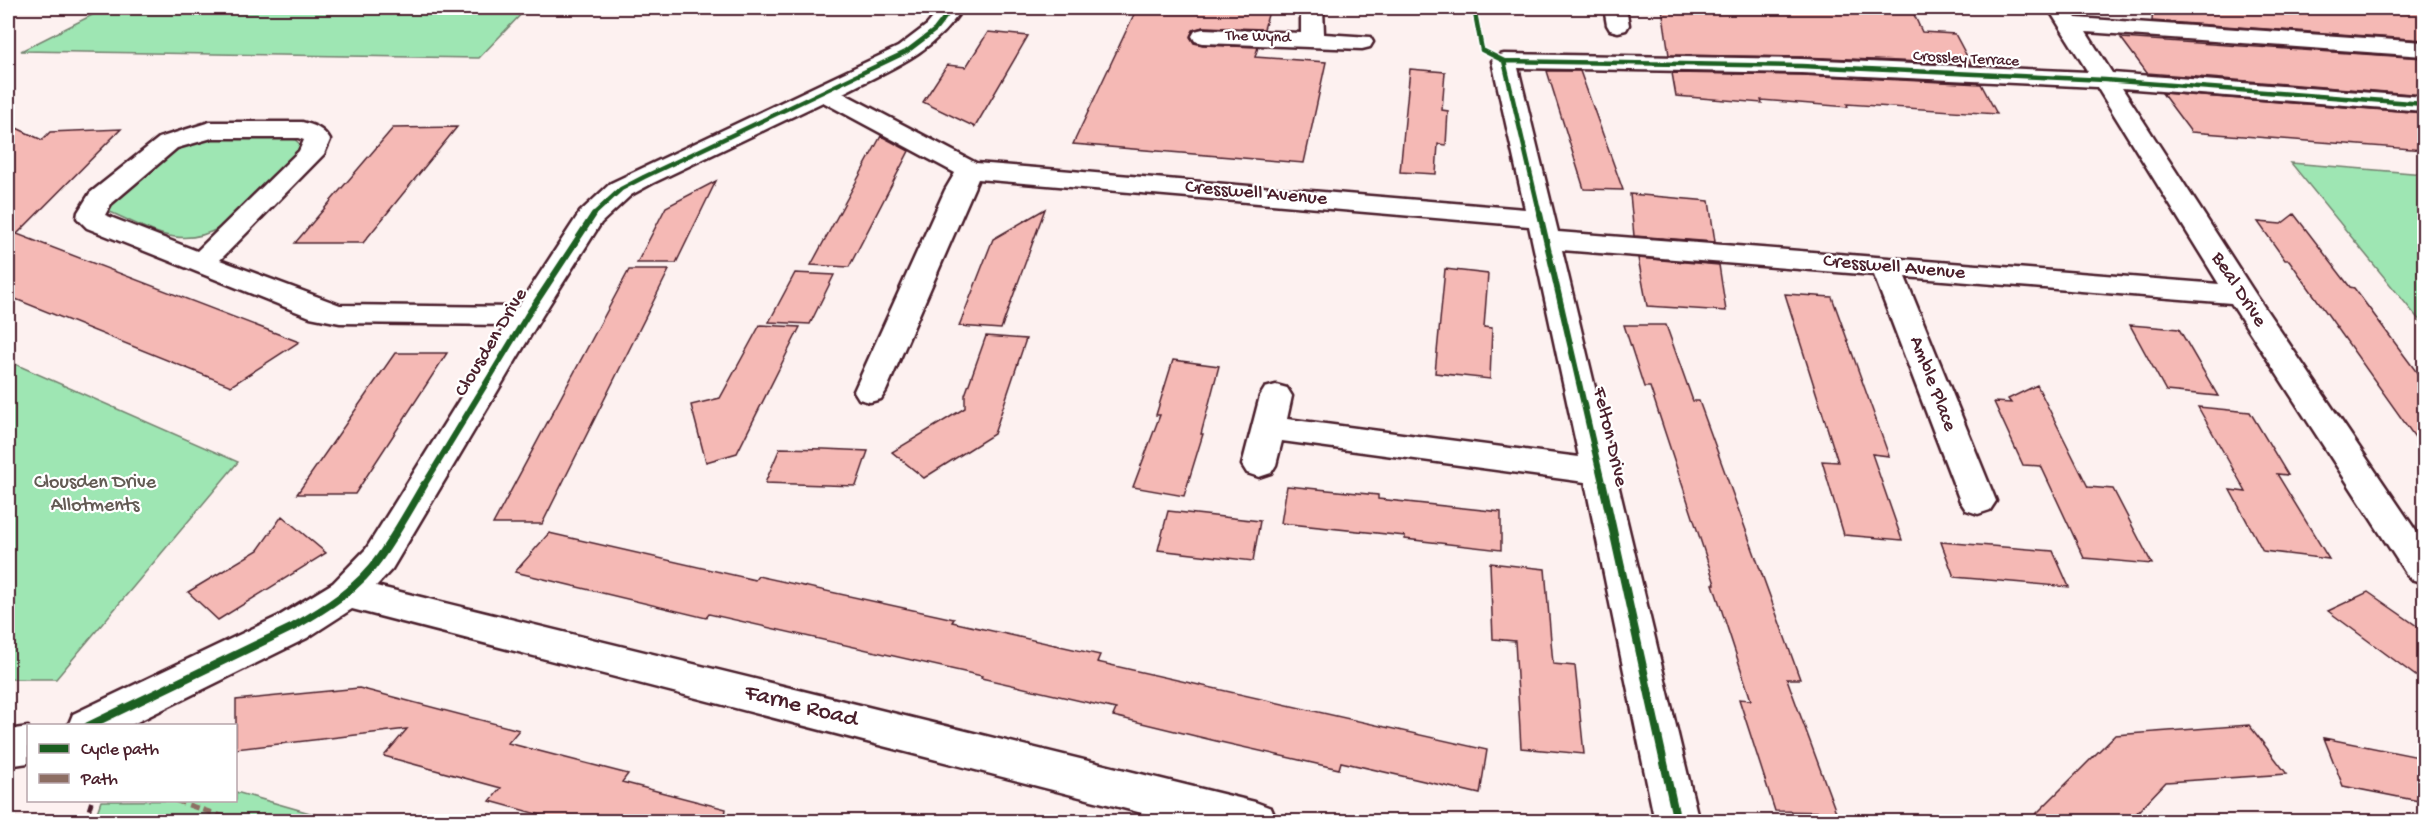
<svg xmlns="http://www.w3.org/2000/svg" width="2432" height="829" font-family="'Gochi Hand',sans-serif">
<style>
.green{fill:#9ee6b3;stroke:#74826f;stroke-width:1.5}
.building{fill:#f5b9b5;stroke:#4a1f2b;stroke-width:1.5}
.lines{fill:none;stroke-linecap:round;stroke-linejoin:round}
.minor-casing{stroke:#4a1f2b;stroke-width:5}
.path{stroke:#4a1f2b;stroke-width:4.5;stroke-dasharray:8 5;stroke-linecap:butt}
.minor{fill:#fff;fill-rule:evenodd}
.quiet{stroke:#8d6e63;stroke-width:5;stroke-dasharray:10 5;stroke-linecap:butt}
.cycleway-far2-casing{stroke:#fff;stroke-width:8}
.cycleway-far1-casing{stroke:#fff;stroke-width:10}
.cycleway-casing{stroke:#fff;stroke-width:11}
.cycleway-far2{stroke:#1b5e20;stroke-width:4.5}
.cycleway-far1{stroke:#1b5e20;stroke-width:6}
.cycleway{stroke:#1b5e20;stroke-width:8}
.labels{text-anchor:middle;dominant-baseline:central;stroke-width:4.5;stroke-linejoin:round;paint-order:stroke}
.far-street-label{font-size:16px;fill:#4a1f2b;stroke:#fff}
.street-label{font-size:20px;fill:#4a1f2b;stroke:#fff}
.park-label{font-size:20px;fill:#635b54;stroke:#fff}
.near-street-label{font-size:24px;fill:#4a1f2b;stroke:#fff}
</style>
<rect width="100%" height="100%" fill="#fdf1f0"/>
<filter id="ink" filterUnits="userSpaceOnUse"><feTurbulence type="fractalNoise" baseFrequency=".0167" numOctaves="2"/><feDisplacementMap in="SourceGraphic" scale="12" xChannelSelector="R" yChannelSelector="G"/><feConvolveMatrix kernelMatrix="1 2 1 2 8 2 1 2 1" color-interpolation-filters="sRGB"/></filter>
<g filter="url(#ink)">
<path class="green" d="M106 8H527L479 58 21 51Z
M207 136 293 138 301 145 299 150 221 227C179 251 150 229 110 212L111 203 171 150Z
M2291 163 2424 174V326Z
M8 361 238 462 56 679H8Z
M236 792 338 821H94L101 801 236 800Z"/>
<path class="building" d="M1137 8H1270L1264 29 1203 27 1193 30 1190 37 1194 43 1203 45 1258 47 1255 57 1326 62 1304 163 1073 144Z
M1662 8H1911L1922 32 1955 34 1971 64 1801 57 1669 55Z
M2153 8H2424V40L2152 21Z
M988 32 1028 36 975 127 923 102 947 65 966 67Z
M2121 38 2424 58V95L2147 73Z
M1410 69 1445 72 1442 110 1448 111 1446 145 1438 144 1436 174 1400 172Z
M1547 71H1580L1623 190 1584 189Z
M1672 73 1801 75 1981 84 1997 114 1847 104 1848 107 1761 100 1762 103 1676 96Z
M2162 93 2424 113V150L2191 132Z
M8 124 42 140 50 132 121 129 17 234 299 342 231 386 8 296Z
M457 127 363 243H295L393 128Z
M881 136 909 151 849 267 811 265Z
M716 181 676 263H637L666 207Z
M1630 194 1709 201 1715 242 1634 236Z
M1045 209 1001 329 959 326 993 239Z
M2294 214 2350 287 2354 288 2424 382V450L2289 260H2285L2258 222 2281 224Z
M1638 258 1719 265 1726 311 1647 306Z
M1445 269 1488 274 1484 327 1492 328 1490 379 1435 373Z
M629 270H669L542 524H493Z
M795 273 834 275 810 324 769 322Z
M1785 294 1832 297 1889 456 1872 454 1902 540 1844 535 1822 461 1838 462Z
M760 325 800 327 737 453 706 462 691 405 720 398Z
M1624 325H1666L1693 401H1699L1800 679H1787L1836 812 1775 811 1739 699 1751 700 1713 584H1715L1650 387H1644Z
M2130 325 2179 329 2218 396 2166 391Z
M986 336 1026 339 994 434 924 478 892 452 965 408V395Z
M395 353H447L355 494H297Z
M1173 360 1219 366 1201 434H1203L1184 496 1133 487 1160 415H1156Z
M2037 385 2088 487 2113 489 2152 564 2084 558 2041 466 2023 465 1994 402 2011 403 2008 399Z
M2198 407 2250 412 2288 475 2277 474 2329 559 2263 551 2230 490 2246 492Z
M780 448 824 449 868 451 856 486 765 483Z
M1287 486 1378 495V499L1501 512V550L1405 539V536L1281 523Z
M1168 511 1260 521 1253 561 1158 550Z
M282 516 326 553 218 620 188 592 258 550Z
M549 533 755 580 758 576 954 619 952 622 1100 655 1097 662 1487 750 1480 794 1341 762 1339 769 1216 741 1113 716 1116 709 981 678 982 676 709 614 706 618 515 572Z
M1941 542 2053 551 2069 587 1954 577Z
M1490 563 1545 569 1553 664 1575 666 1584 754 1521 748 1515 641 1493 639Z
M2368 592 2424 631V682L2328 611Z
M359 688 519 730 508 743 628 774 622 782 726 809 724 822H565L490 801 501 788 384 756 407 729 236 749V700Z
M2249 725 2287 774 2166 782 2128 822H2028L2115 735Z
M2324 738 2424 758V802L2343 786Z"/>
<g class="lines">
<defs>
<path id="minor" d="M941 8H963C931 55 892 68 843 93L976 163 1525 209 1492 61 1496 56 1504 54 1801 59 2088 72 2048 8H2070L2076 18 2424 42V56L2086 32 2112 73 2424 97V111L2122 88 2256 295 2424 543V583L2411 579 2407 575 2231 303 1905 277 1996 501 1990 510 1978 514 1966 510 1960 501 1874 275 1562 250 1699 822H1655L1585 482 1282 441 1276 465 1271 473 1259 477 1247 473 1242 465 1260 396 1265 388 1276 385 1287 388 1292 396 1287 419 1579 457 1529 226 978 179 886 391 881 399 870 402 859 399 854 391 945 190 955 173 823 102 653 183 631 195 601 223 542 316 392 569 376 586 1255 802 1271 808 1277 822H1177L352 609 307 638 129 726H68L73 714 279 616 333 583 366 549 506 325 340 323 310 317 87 228 77 218 78 212 90 193 159 138 210 122H302C314 125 324 129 330 140L324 154 220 260 340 305 518 307 580 212 611 183 898 47 927 25ZM1518 68 1801 73 2097 87 2219 284 1558 232ZM212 138H298L304 140 299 151 197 251 105 215 111 204 177 148Z
M1301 8H1323L1324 34 1370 37 1373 42 1370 47 1362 49 1203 43 1195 41 1192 36 1195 31 1203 29 1301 33Z
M1604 8H1626L1629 25 1626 30 1618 32 1610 30 1607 25Z
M28 727V763L8 766V730Z"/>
</defs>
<use href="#minor" class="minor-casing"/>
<path class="path" d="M85 822 92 800"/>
<use href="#minor" class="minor"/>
<path class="quiet" d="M174 800 239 822"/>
<defs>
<path id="cycleway-far2" d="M1474 8 1482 50 1504 61 1801 66 2105 80 2424 104
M1504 61 1540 215
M593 215 621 189 644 177 906 52 935 30 952 8"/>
<path id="cycleway-far1" d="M1540 214 1603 487
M423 487 527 316 594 214"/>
<path id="cycleway" d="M1603 485 1677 822
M88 726 293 627C325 609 359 588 380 557 396 534 410 509 424 485"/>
</defs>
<use href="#cycleway-far2" class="cycleway-far2-casing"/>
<use href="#cycleway-far1" class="cycleway-far1-casing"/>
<use href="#cycleway" class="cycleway-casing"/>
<use href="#cycleway-far2" class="cycleway-far2"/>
<use href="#cycleway-far1" class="cycleway-far1"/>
<use href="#cycleway" class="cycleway"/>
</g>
</g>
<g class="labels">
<g class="far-street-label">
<text transform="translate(1258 38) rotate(2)">The Wynd</text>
<text transform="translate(1966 60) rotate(3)">Crossley Terrace</text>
</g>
<g class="street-label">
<text transform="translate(1256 194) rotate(5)">Cresswell Avenue</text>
<text transform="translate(1894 268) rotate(5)">Cresswell Avenue</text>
<text transform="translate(2238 290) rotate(57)">Beal Drive</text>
<text transform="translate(492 343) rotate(-59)">Clousden Drive</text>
<text transform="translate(1932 384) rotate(69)">Amble Place</text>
<text transform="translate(1609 437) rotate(77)">Felton Drive</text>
</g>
<g class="park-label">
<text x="95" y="483">Clousden Drive<tspan x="95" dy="23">Allotments</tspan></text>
</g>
<g class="near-street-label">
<text transform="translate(801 707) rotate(14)">Farne Road</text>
</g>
</g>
<rect width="2432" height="829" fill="none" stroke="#fff" stroke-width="30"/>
<rect x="15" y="15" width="2402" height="799" fill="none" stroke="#4a1f2b" stroke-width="2" filter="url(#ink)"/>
<rect x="27" y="724" width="210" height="78" fill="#ffffff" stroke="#b7a5aa" stroke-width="1.5"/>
<rect x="39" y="744" width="30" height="9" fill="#1b5e20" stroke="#b7a5aa" stroke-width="1.5"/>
<text x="81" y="754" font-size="18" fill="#4a1f2b">Cycle path</text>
<rect x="39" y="774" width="30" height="9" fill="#8d6e63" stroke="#b7a5aa" stroke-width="1.5"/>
<text x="81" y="784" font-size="18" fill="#4a1f2b">Path</text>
</svg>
